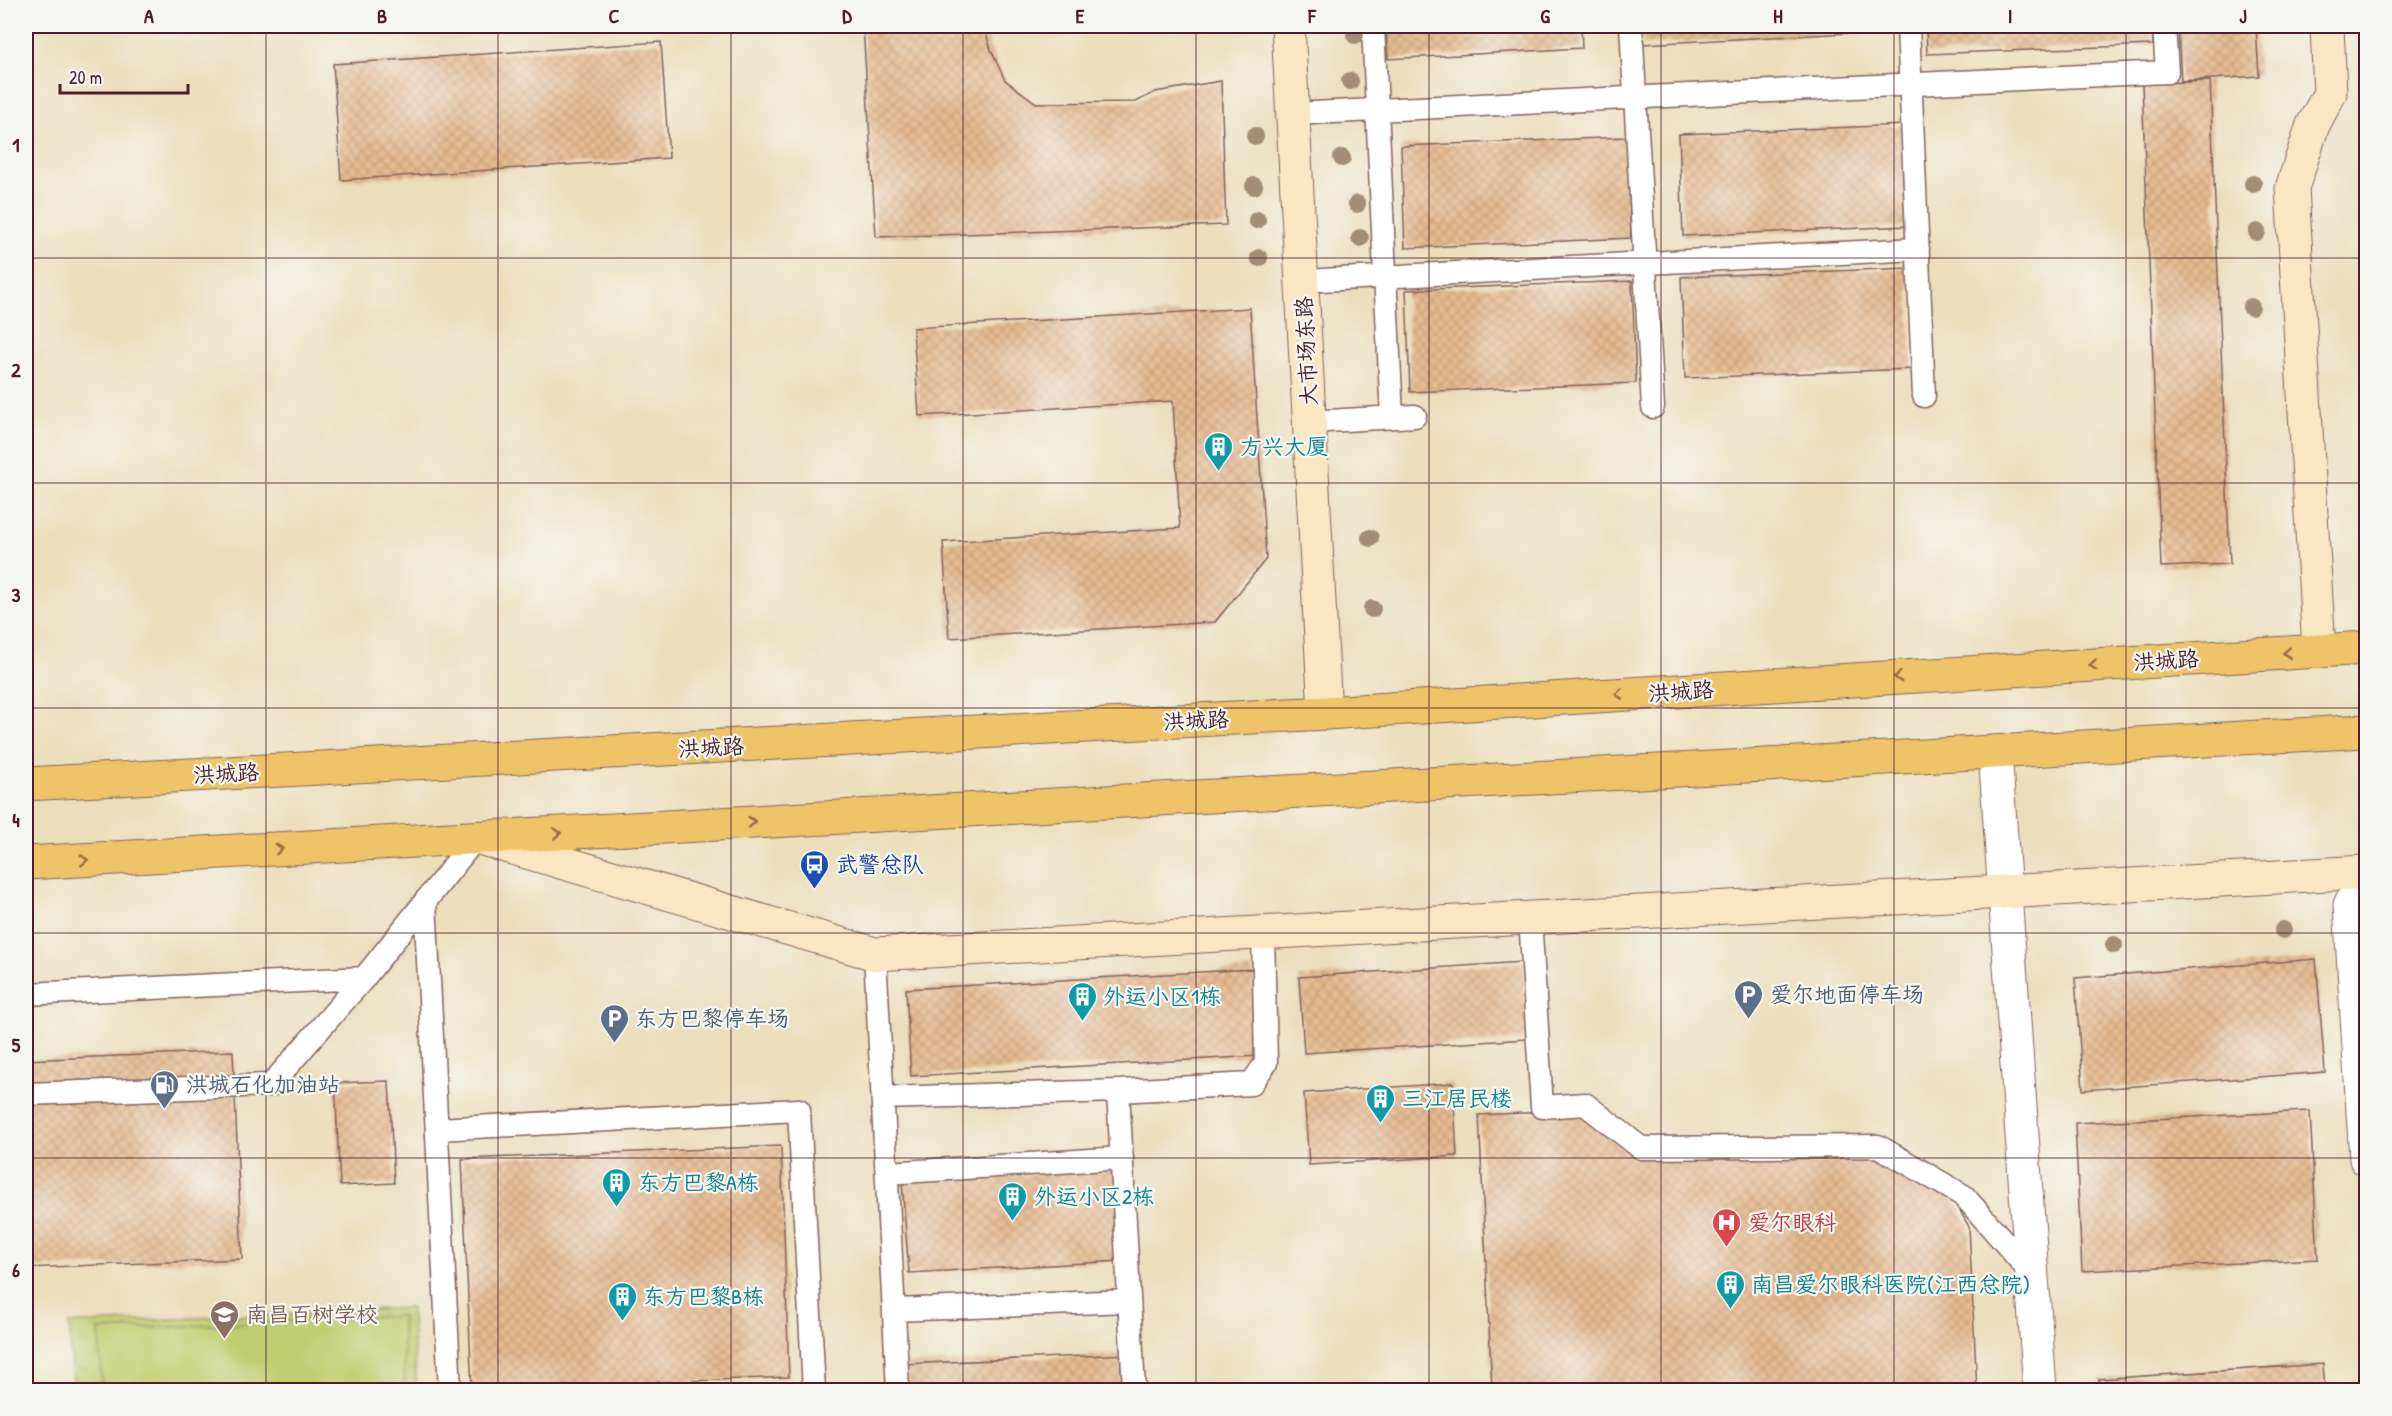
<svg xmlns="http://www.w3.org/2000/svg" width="2392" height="1416" font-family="'Patrick Hand','LXGW WenKai TC',sans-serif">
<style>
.park{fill:url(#park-crowns);stroke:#84764e;stroke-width:1.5}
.pitch{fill:#bfce70;stroke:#84764e;stroke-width:1.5}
.building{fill:url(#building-cross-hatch)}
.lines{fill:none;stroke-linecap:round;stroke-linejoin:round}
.lane-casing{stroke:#82625d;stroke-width:25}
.street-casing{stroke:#82625d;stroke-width:35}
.secondary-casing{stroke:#82625d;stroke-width:35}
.highway-casing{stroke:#82625d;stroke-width:35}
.lane{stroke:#fff;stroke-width:22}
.street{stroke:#fff;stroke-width:33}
.secondary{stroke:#f9e7c3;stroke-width:33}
.highway{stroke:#efc469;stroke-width:33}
.tree{fill:#a28d75}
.oneway{stroke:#946947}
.grid{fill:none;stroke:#4a1f2b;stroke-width:1.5;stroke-opacity:0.55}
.labels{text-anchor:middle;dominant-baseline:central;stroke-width:4.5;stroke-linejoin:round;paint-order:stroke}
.street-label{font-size:22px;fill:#4a1f2b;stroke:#f6f6f2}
.culture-label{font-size:22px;fill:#0d838f;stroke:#f6f6f2;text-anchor:start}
.transit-label{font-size:22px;fill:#164399;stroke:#f6f6f2;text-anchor:start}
.service-label{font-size:22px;fill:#4e5e75;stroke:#f6f6f2;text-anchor:start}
.health-label{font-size:22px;fill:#be3a42;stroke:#f6f6f2;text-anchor:start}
.education-label{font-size:22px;fill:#785e54;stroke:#f6f6f2;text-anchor:start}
.neatline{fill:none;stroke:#4a1f2b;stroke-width:2}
.grid-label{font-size:20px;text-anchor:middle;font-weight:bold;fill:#4a1f2b}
</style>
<defs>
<pattern id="park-crowns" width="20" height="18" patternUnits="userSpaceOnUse" patternTransform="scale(1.5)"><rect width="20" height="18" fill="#bfce70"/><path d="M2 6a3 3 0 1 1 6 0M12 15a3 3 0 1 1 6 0" fill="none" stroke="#a6b061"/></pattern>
<pattern id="building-cross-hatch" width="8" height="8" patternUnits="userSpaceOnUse" patternTransform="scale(1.5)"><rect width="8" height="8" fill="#e5ba8f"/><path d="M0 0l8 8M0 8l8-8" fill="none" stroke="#c69f7c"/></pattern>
</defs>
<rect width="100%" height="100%" fill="#f6f6f2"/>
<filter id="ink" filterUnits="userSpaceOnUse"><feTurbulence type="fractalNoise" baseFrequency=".0167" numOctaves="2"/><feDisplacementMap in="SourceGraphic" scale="12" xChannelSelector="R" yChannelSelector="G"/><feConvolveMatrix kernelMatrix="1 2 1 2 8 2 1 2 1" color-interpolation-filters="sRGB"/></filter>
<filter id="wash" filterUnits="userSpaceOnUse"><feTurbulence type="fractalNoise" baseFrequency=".008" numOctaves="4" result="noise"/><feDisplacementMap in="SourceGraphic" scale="24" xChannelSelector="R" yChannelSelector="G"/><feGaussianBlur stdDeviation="1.35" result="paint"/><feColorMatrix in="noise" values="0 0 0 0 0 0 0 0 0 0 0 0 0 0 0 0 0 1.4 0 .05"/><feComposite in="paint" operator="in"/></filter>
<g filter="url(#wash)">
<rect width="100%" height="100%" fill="#ebdebb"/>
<path class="park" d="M411 1308 417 1390H74L69 1324Z"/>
<path class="pitch" d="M402 1316 405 1390H102L99 1330Z"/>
<g id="blocks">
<path class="building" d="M863 26H984L991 50 1005 80 1036 103 1136 102 1155 92 1221 81 1226 225 876 237Z
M1386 26H1581L1582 48 1388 59Z
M1642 26H1866L1867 32 1643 44Z
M1926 26H2153V45L1927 54Z
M2178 26H2256L2259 76 2181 81Z
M661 42 669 158 341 180 333 64Z
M2210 81 2230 564 2161 567 2142 84Z
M1905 125 1909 226 1683 236 1679 134Z
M1627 137 1631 238 1405 248 1401 146Z
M1908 268 1912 369 1685 378 1681 277Z
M1632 281 1636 383 1410 392 1406 290Z
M1250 308 1266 559 1215 622 949 638 943 542 1180 528 1173 401 919 416 913 328Z
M2316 959 2325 1072 2083 1090 2075 978Z
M1523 962 1528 1039 1304 1053 1299 977Z
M1253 969 1259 1056 911 1076 906 989Z
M233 1051 242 1259 26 1268V1060Z
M389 1081 394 1183 340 1186 335 1083Z
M1453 1083 1457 1156 1309 1165 1304 1093Z
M1586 1110 1639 1152 1883 1153 1951 1194 1969 1227 1977 1390H1492L1479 1115Z
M2310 1111 2318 1259 2082 1271 2075 1123Z
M781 1146 789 1377 472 1390 462 1159Z
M1117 1169 1122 1261 909 1273 902 1182Z
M1130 1354 1132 1390H904L903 1364Z
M2323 1364 2325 1390H2100L2099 1379Z"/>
</g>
</g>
<g filter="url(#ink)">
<use href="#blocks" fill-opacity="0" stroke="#82625d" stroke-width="1.5"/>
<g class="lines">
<defs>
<path id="lane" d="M1373 26 1392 417
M1631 26 1653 407
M1908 26 1924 396
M1292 114 2167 72 2164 26
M1302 281 1918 249
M1309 422 1415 416
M425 901 450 1390
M1530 918 1542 1107 1585 1104 1641 1148 1878 1146 1964 1196 2032 1274
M875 954 898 1390
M26 994 364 978 476 838
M1118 1091 1134 1390
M26 1094 271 1085 364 978
M883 1098 1118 1091 1251 1084 1266 1063 1263 933
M437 1129 799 1110 814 1390
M887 1173 1122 1158
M894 1310 1129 1301"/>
<path id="street" d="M1995 752 2040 1390
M2366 875 2350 905 2366 1159"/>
<path id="secondary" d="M1288 26 1325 713
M2319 651 2292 188 2313 125 2330 93 2327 26
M482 839 875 954 2366 872"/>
<path id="highway" d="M26 784 1325 713 2366 648
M26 863 2366 731"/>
</defs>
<use href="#lane" class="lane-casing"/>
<use href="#street" class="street-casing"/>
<use href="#secondary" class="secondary-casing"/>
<use href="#highway" class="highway-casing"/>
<use href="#lane" class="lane"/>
<use href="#street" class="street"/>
<use href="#secondary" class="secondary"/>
<use href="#highway" class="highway"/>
</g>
<g class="tree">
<circle cx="1355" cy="35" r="9"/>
<circle cx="1350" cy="81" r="9"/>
<circle cx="1255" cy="136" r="9"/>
<circle cx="1342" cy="158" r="9"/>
<circle cx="2253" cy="184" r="9"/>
<circle cx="1254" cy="186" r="9"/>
<circle cx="1357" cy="204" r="9"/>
<circle cx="1257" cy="220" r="9"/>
<circle cx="2257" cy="232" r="9"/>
<circle cx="1360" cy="238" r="9"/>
<circle cx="1259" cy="258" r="9"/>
<circle cx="2251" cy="307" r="9"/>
<circle cx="1370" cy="538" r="9"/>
<circle cx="1372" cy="609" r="9"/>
<circle cx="2283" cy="930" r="9"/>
<circle cx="2114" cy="945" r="9"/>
</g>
<defs><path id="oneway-chevron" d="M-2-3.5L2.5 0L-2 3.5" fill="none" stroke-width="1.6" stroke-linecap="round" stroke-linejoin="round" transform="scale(1.5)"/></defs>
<g class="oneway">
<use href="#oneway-chevron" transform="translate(2287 653) rotate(177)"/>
<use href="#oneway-chevron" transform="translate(2093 665) rotate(176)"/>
<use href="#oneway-chevron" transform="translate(1898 677) rotate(176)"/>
<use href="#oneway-chevron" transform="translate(1619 694) rotate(176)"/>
<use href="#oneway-chevron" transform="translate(752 822) rotate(-3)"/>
<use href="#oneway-chevron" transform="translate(557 833) rotate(-3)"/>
<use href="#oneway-chevron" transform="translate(279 849) rotate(-3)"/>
<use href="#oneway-chevron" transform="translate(84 860) rotate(-3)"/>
</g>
</g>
<path class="grid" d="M266 26V1390M498 26V1390M731 26V1390M963 26V1390M1196 26V1390M1429 26V1390M1661 26V1390M1894 26V1390M2126 26V1390M26 258H2366M26 483H2366M26 708H2366M26 933H2366M26 1158H2366"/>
<defs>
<symbol id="building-pin" viewBox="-11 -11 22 30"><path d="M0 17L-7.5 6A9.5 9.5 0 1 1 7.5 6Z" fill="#0f9aa8" stroke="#f6f6f2"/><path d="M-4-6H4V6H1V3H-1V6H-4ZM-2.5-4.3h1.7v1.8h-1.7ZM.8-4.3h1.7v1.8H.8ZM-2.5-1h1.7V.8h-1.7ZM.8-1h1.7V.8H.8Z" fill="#fff"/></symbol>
<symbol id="bus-pin" viewBox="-11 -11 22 30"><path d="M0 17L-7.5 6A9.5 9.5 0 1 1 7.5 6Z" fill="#1a4fb4" stroke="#f6f6f2"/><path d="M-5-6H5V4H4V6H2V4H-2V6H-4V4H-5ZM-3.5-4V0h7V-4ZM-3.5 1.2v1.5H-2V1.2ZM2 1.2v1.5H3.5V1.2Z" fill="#fff"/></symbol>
<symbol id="parking-pin" viewBox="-11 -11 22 30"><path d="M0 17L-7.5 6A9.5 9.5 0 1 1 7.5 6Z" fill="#5c6f8a" stroke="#f6f6f2"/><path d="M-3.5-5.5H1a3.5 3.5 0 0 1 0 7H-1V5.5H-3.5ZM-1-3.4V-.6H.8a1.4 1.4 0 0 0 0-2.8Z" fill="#fff"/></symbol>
<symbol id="fuel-pin" viewBox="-11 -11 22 30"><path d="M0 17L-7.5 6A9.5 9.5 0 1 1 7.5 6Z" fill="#5c6f8a" stroke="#f6f6f2"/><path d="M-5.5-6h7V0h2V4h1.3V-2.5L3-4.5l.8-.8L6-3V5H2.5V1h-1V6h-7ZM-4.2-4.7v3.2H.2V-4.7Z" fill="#fff"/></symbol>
<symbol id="hospital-pin" viewBox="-11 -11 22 30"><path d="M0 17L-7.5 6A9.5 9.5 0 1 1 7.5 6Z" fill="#e0444e" stroke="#f6f6f2"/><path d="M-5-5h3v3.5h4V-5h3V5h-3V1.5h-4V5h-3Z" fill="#fff"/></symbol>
<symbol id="school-pin" viewBox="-11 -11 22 30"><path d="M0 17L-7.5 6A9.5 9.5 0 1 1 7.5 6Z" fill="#8d6e63" stroke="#f6f6f2"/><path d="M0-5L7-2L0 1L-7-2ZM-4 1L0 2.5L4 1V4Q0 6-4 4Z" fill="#fff"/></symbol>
</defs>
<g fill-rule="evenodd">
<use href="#building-pin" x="1202" y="430" width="33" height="45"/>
<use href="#bus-pin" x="798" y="848" width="33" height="45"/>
<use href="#parking-pin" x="1732" y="978" width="33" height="45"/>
<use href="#building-pin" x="1066" y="980" width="33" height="45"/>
<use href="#parking-pin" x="598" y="1002" width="33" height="45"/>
<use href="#fuel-pin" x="148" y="1068" width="33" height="45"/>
<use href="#building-pin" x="1364" y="1082" width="33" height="45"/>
<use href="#building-pin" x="600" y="1166" width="33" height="45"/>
<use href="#building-pin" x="996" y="1180" width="33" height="45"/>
<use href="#hospital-pin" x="1710" y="1206" width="33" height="45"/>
<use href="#building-pin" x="1714" y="1268" width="33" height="45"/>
<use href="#building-pin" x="606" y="1280" width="33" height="45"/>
<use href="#school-pin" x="208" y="1298" width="33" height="45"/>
</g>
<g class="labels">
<g class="street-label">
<text transform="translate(1306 351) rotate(-93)">大市场东路</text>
<text transform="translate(2166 660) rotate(-4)">洪城路</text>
<text transform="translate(1681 691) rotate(-4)">洪城路</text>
<text transform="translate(1196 720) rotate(-3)">洪城路</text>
<text transform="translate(711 747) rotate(-3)">洪城路</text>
<text transform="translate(226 773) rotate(-3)">洪城路</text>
</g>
<g class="culture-label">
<text x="1240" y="446">方兴大厦</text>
<text x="1103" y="996">外运小区1栋</text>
<text x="1402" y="1098">三江居民楼</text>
<text x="638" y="1182">东方巴黎A栋</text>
<text x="1034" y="1196">外运小区2栋</text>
<text x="1751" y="1284">南昌爱尔眼科医院(江西总院)</text>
<text x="643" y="1296">东方巴黎B栋</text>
</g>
<g class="transit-label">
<text x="836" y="864">武警总队</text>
</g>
<g class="service-label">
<text x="1770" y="994">爱尔地面停车场</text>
<text x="635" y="1018">东方巴黎停车场</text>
<text x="186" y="1084">洪城石化加油站</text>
</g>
<g class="health-label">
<text x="1748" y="1222">爱尔眼科</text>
</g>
<g class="education-label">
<text x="246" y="1314">南昌百树学校</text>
</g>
</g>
<rect width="2392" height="1416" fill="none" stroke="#f6f6f2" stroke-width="66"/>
<path d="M60 84v9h128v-9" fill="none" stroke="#4a1f2b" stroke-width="3"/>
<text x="69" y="84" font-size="18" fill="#4a1f2b" stroke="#f6f6f2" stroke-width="4.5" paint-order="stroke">20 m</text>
<rect x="33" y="33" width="2326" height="1350" class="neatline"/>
<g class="grid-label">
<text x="149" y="23">A</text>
<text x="382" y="23">B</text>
<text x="614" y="23">C</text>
<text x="847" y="23">D</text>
<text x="1080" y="23">E</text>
<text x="1312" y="23">F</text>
<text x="1545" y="23">G</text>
<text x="1778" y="23">H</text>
<text x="2010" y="23">I</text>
<text x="2243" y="23">J</text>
<text x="16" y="152">1</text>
<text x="16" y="377">2</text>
<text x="16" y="602">3</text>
<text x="16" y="827">4</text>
<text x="16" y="1052">5</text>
<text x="16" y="1277">6</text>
</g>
</svg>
